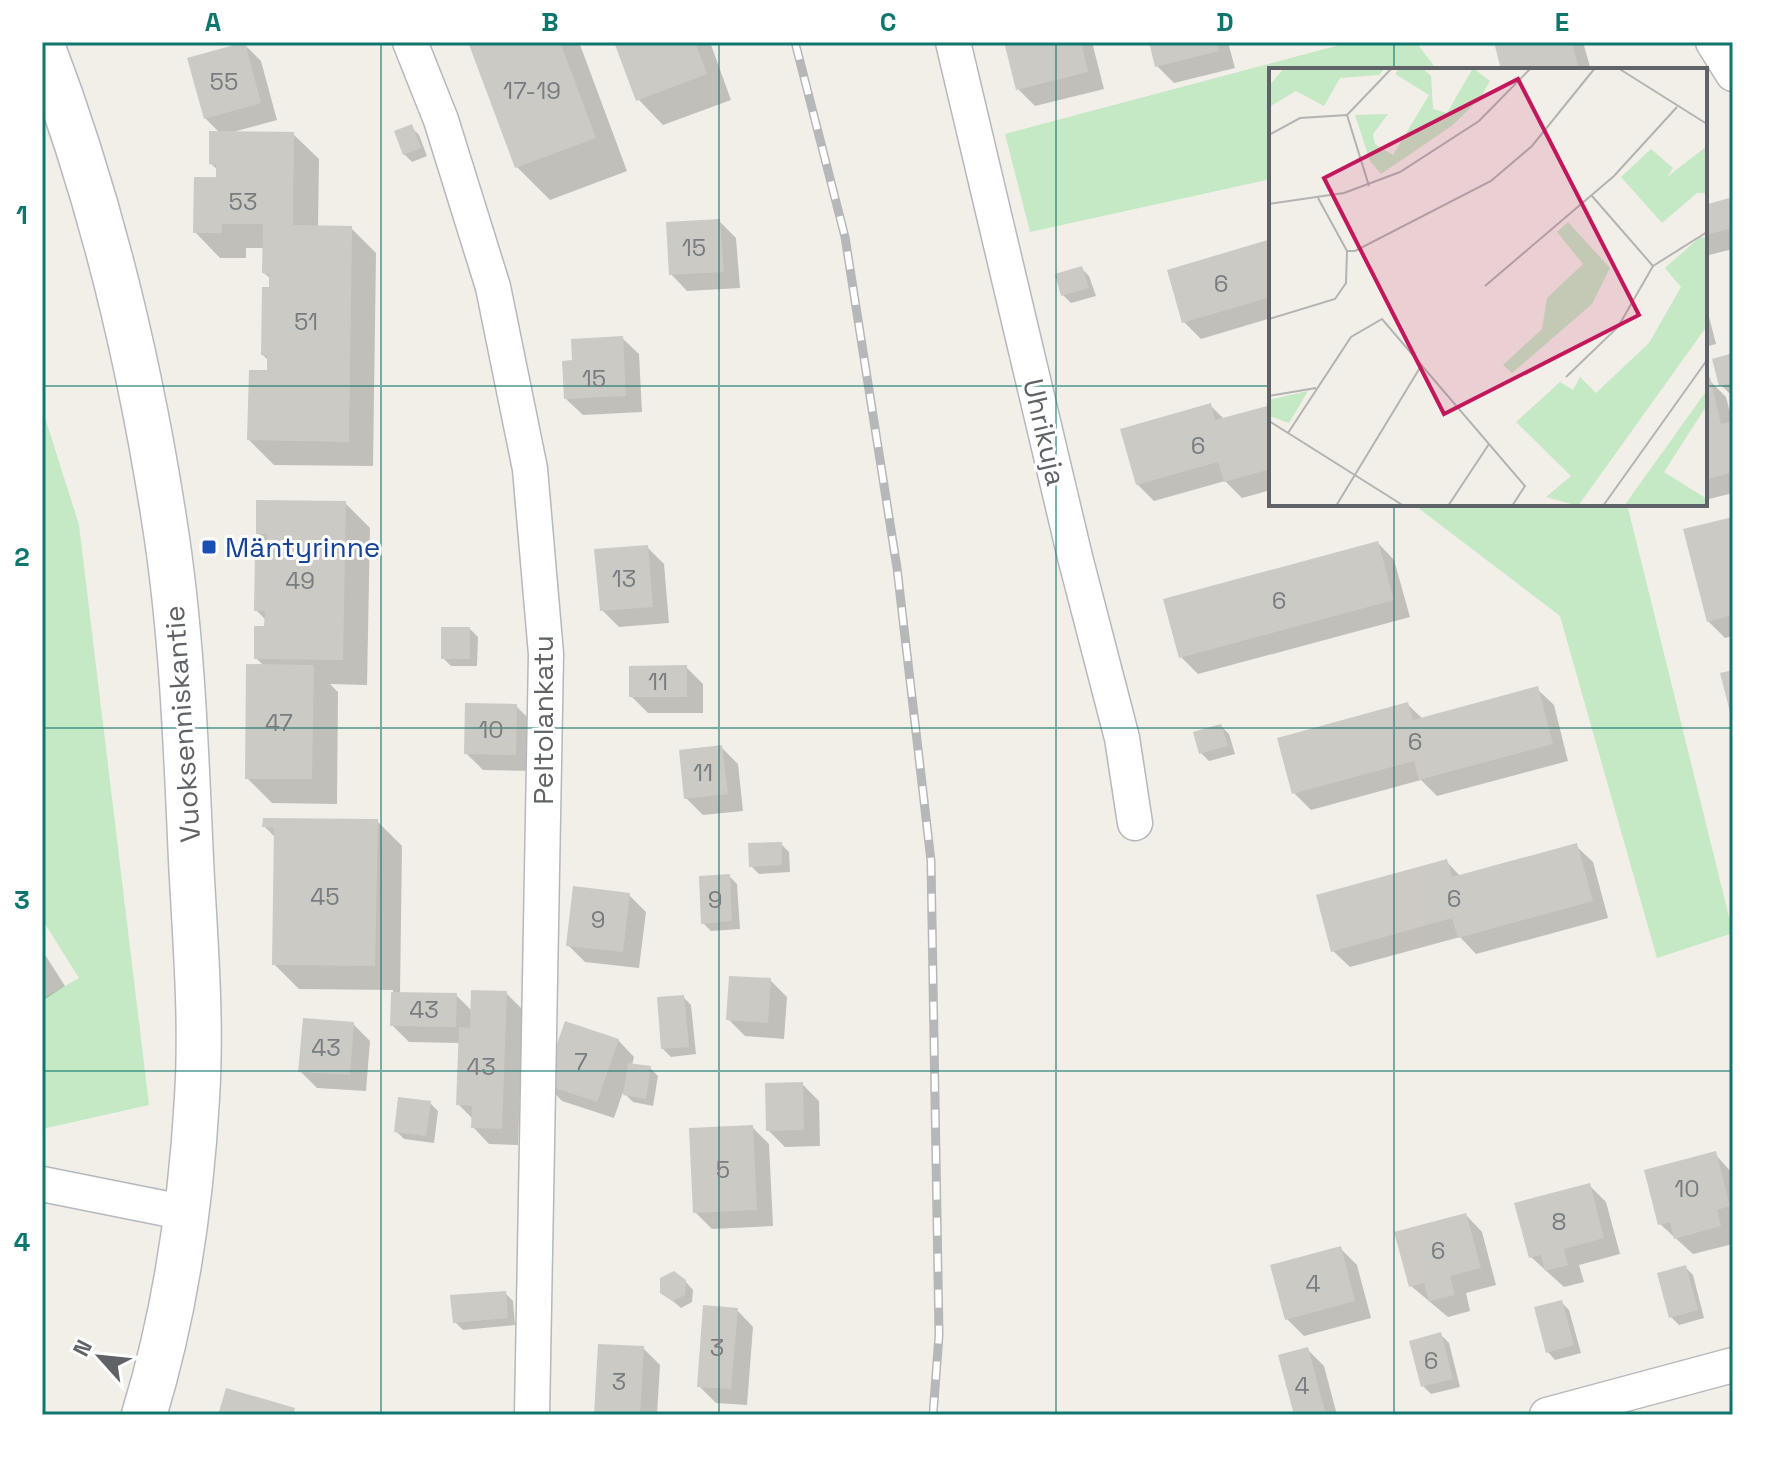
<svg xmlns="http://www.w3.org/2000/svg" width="1775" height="1457" font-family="'Space Grotesk',sans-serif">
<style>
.green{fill:#c5e8c5}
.shadow{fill:#0003}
.building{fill:#cccac5}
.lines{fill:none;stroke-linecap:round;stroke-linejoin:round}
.street-casing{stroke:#b5b8bc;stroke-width:37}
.secondary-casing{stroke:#b6babf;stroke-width:47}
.street{stroke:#fff;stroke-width:34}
.secondary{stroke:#fff;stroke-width:44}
.rail-casing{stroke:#b6b7b8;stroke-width:9}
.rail{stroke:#fff;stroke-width:6;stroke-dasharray:18;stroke-linecap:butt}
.grid{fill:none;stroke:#0f766e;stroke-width:2;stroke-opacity:0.55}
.transit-dot{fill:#1a4fb4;stroke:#fff;stroke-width:3}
.labels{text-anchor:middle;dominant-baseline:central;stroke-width:6;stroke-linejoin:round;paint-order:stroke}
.number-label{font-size:24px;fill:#7a7d7f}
.street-label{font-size:28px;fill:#5f6368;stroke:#fff}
.transit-label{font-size:28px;fill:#164399;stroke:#fff;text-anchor:start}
.inset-road{fill:none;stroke:#b3b3b1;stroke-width:2}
.view{fill:#c2185b;fill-opacity:0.15;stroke:#c2185b;stroke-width:4}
.inset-edge{fill:none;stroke:#5f6368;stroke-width:4}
.neatline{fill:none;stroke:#0f766e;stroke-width:3}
.grid-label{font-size:26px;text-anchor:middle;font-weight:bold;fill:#0f766e}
</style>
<rect width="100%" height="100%" fill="#f1efe8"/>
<path class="green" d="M1351 42H1416L1437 70H1271V179L1030 232 1005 134Z
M42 408 79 525 149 1105 42 1129V999L79 978 42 919Z
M1413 504H1627L1733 933 1657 958 1560 616Z"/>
<path class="shadow" d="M470 42H579L627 171 550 200 517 167Z
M616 42H710L731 100 663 125 638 99Z
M1006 42H1092L1104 89 1035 106 1018 89Z
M1151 42H1228L1235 68 1174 83 1157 66Z
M1496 42H1583L1591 70H1503Z
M244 44 261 61 277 120 233 132 293 134 319 159 318 227 351 228 376 253 373 466 274 465 249 440 269 372V361L263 355 271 289V279L264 273 265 248H246V258H220L195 232 217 179 218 170 211 164 220 133 205 118Z
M411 127 419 135 427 156 412 162 404 154Z
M1728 201 1733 205V249L1705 256V207Z
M719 221 736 238 740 288 687 291 671 274Z
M1271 241V318L1201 339 1184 322Z
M1081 268 1089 276 1096 296 1071 303 1063 295Z
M1705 301 1716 344 1705 347Z
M622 338 639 354 642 412 583 415 566 399 574 361Z
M1733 355V392L1729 393 1721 385Z
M1709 380 1726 397 1733 424V493L1705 500V381Z
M1210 405 1225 420 1271 407V490L1242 498 1225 481 1154 501 1137 484Z
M345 503 370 528 367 685 330 684 338 692 337 804 272 803 247 778 264 666 256 658 266 628V620L256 610 269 545 258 533Z
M1733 519V636L1725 638 1708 621Z
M1378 543 1394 560 1410 617 1198 674 1181 657Z
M647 547 664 564 669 623 619 627 602 610Z
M470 629 478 637 477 666H451L443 658Z
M686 667 703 684V713H648L631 696Z
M1537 689 1554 705 1568 761 1437 796 1421 780 1311 810 1294 793 1407 704 1423 719Z
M516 706 533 723 532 771 483 770 466 753Z
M1221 726 1229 734 1235 754 1209 761 1201 753Z
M721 747 738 764 743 811 703 815 686 798Z
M377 821 402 846 400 994 456 995 472 1011 506 993 523 1010 518 1145 489 1144 473 1127V1119L459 1105 460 1043 409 1042 392 1025 393 990 299 989 274 964 276 838 264 826Z
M781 844 789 852 790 872 759 874 751 866Z
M1576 846 1593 862 1608 918 1476 954 1460 937 1350 967 1333 951 1446 861 1461 877Z
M729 876 737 884 740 929 711 931 703 923Z
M629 895 646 912 639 968 585 962 568 945Z
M42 950 65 986 42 1001Z
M770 980 787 997 784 1039 745 1036 728 1019Z
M683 997 691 1005 696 1054 671 1057 663 1049Z
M353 1024 370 1041 366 1091 317 1088 300 1071Z
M618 1040 634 1057 632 1065 650 1068 658 1076 653 1106 633 1102 623 1092 614 1118 562 1101 546 1084Z
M802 1084 819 1101 820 1146 785 1147 768 1130Z
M430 1103 438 1111 434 1143 404 1139 396 1131Z
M752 1127 769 1144 773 1226 712 1229 695 1212Z
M1715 1154 1733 1174V1244L1693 1254 1660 1224Z
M1589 1185 1606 1202 1620 1254 1579 1265 1584 1282 1564 1287 1531 1257Z
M1466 1215 1482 1232 1496 1285 1466 1293 1470 1311 1448 1317 1411 1286Z
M1340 1248 1357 1265 1371 1318 1304 1336 1287 1319Z
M1685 1267 1693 1275 1704 1318 1679 1325 1671 1317Z
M685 1281 693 1290 692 1302 681 1308 662 1292Z
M505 1293 513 1301 515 1325 463 1330 455 1322Z
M1561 1302 1569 1310 1581 1353 1555 1360 1548 1352Z
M737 1310 753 1327 747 1405 716 1403 699 1386Z
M1441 1335 1449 1343 1460 1387 1431 1394 1423 1386Z
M643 1348 660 1365 657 1415H596Z
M1307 1349 1324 1366 1337 1415H1296Z"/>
<path class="building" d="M245 42 261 103 204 119 187 58Z
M468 42H560L596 138 515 168Z
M614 42H695L707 74 636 101Z
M1004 42H1081L1088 72 1016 90Z
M1149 42H1217L1219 51 1155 67Z
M1494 42H1572L1579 70H1501Z
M412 124 421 148 403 155 394 131Z
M209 131 294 132 293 225 352 226 349 442 247 440 249 370H267V356L261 355 262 287H269V274L262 273 263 224H222V233H193L194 177H216V165L209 164Z
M1729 198 1733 228 1705 235V205Z
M720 219 724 272 669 275 666 222Z
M1271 239V297L1182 323 1167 270Z
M1082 266 1089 288 1061 296 1055 274Z
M623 336 626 396 564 399 562 361 572 360 571 339Z
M1733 353V383L1719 386 1712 359Z
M1710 377 1721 424 1733 421V455L1730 456 1733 472 1705 480V379Z
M1211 403 1215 420 1271 405V469L1224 482 1218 462 1136 485 1120 429Z
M256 500 346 501 343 660 254 659V626H264L265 611H254L255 548H267V534H256Z
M1733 517V615L1707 622 1683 529Z
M1378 541 1394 600 1179 658 1163 599Z
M648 545 653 607 600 611 594 549Z
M441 627H470V659H441Z
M246 664 314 665 312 779H245Z
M687 665V697H629V666Z
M1733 670V720H1732L1720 673Z
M1538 686 1553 744 1419 780 1414 761 1292 794 1277 738 1408 702 1413 720Z
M465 703 517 704 516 755 464 754Z
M1221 724 1228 746 1199 754 1193 732Z
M722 745 728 794 684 799 679 750Z
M263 818 378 819 375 966 272 965 274 828 262 827Z
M782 842V865L749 867 748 843Z
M1577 843 1593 901 1458 938 1452 918 1331 952 1316 895 1447 859 1452 877Z
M730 874 732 921 701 924 699 876Z
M573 886 630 893 623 952 566 946Z
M729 976 771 978 768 1023 726 1020Z
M471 990 507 991 502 1129 471 1128 472 1106 456 1105 459 1027 470 1028Z
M391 992 457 993 456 1027 390 1026Z
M684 995 689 1047 661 1049 657 997Z
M303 1018 354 1022 350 1075 298 1072Z
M565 1021 619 1039 597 1102 543 1084Z
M628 1063 651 1066 646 1099 623 1095Z
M803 1082 804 1130 766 1131 765 1083Z
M398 1097 431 1101 426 1136 394 1132Z
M753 1125 757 1210 693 1213 689 1128Z
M1716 1151 1730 1206 1717 1210 1721 1226 1674 1239 1670 1222 1658 1225 1644 1170Z
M1590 1183 1604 1238 1564 1249 1568 1265 1545 1271 1541 1255 1529 1258 1514 1203Z
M1466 1213 1481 1268 1450 1276 1455 1295 1429 1301 1424 1283 1409 1287 1394 1232Z
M1341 1246 1355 1301 1285 1320 1270 1265Z
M1686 1265 1698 1310 1669 1318 1657 1273Z
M674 1271 686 1280 685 1295 672 1301 660 1293V1278Z
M506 1291 508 1318 453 1323 450 1295Z
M1562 1300 1574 1345 1546 1353 1534 1307Z
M703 1305 738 1308 731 1389 697 1387Z
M1441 1332 1453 1379 1421 1387 1409 1341Z
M598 1344 644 1346 640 1415H594Z
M1308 1347 1326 1415H1294L1278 1355Z
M226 1388 295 1408 293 1415H218Z"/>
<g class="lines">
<defs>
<path id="street" d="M410 42 441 120 493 287 530 469 546 654 532 1415
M953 42 1075 557 1122 738 1135 823
M1713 42 1733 74
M42 1184 187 1213
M1547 1415 1733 1365"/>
<path id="secondary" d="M42 45C100 197 139 358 164 519 182 631 186 747 191 860 195 939 202 1019 197 1098 191 1204 175 1314 144 1415"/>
</defs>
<use href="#street" class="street-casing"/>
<use href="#secondary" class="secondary-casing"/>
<use href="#street" class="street"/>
<use href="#secondary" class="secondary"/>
<defs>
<path id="rail" d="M795 42 845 237 897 568 931 861 939 1335 933 1415"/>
</defs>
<use href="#rail" class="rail-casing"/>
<use href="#rail" class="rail"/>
</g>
<path class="grid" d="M381 42V1415M719 42V1415M1056 42V1415M1394 42V70M42 386H1271M1705 386H1733M1394 504V1415M42 728H1733M42 1071H1733"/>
<rect class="transit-dot" x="201" y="539" width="16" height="16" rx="4"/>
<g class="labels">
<g class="number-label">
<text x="224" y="81">55</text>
<text x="532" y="90">17-19</text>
<text x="243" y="201">53</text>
<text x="694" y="247">15</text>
<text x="1221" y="283">6</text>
<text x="306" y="321">51</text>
<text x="594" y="378">15</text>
<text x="1198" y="445">6</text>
<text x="624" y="578">13</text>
<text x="300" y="580">49</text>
<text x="1279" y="600">6</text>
<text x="658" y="681">11</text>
<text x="279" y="722">47</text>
<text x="491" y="729">10</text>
<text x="1415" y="741">6</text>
<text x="703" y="772">11</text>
<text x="325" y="896">45</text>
<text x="1454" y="898">6</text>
<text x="715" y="899">9</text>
<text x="598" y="919">9</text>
<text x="424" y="1009">43</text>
<text x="326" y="1047">43</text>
<text x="581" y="1061">7</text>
<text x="481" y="1066">43</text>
<text x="723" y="1169">5</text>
<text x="1687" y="1188">10</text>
<text x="1559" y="1221">8</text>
<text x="1438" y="1250">6</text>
<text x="1313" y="1283">4</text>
<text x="717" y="1347">3</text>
<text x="1431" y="1360">6</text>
<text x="619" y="1381">3</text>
<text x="1302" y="1385">4</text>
</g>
<g class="street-label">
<text transform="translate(1045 432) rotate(77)">Uhrikuja</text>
<text transform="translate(543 720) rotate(-90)">Peltolankatu</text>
<text transform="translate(182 724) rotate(-94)">Vuoksenniskantie</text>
</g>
<g class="transit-label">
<text x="225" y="547">Mäntyrinne</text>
</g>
</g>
<g transform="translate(1269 68)">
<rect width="438" height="438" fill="#f1efe8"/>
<path d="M15 0H116L110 7 71 10 55 38 27 23 0 39V18ZM131 0H153L162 8 164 41 178 45 204 0 221 13 211 30 184 57 112 106 101 93 86 47 119 46 104 66 106 76 124 87 160 27 126 6ZM438 78V125H428L393 155 352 109 382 81 404 100 398 109ZM299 154 341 200 323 236 243 305 234 297 273 261 278 230 314 196 288 164ZM431 169 438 170V258L309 438 277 429 302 408 247 354 291 314 304 322 311 309 327 325 380 275 412 219 396 200ZM438 322V337L395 404 438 431V438H355ZM39 323 20 355 0 348V332Z" fill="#c5e8c5"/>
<path class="inset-road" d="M349 0 438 56M78 47 100 118M78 47 123 0M0 67 31 50 78 47M49 130 78 183H86L222 113 263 78 326 0M0 136 75 125 131 104 210 53 262 0M384 198 438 164M216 218 345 108 408 39M0 251 66 231 77 215 78 183M297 309 349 259 384 198 323 128M0 328 47 320M0 353 135 438M19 365 82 269 113 251 256 418 243 438M67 438 152 298M179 438 220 376M334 438 438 292"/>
<path class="view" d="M249 11 370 247 175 346 55 110Z"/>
<rect width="438" height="438" class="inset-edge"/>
</g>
<rect width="1775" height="1457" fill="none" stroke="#ffffff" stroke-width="88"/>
<g transform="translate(100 1357) rotate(297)" stroke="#ffffff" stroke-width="6" paint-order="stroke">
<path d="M0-6L14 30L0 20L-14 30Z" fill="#5f6368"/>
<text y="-12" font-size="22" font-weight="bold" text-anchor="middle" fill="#5f6368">N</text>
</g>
<rect x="44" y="44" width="1687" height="1369" class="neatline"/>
<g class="grid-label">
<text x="213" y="31">A</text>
<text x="550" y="31">B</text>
<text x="888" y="31">C</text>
<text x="1225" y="31">D</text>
<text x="1562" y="31">E</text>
<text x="22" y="224">1</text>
<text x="22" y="566">2</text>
<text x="22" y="909">3</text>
<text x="22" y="1251">4</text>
</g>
</svg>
